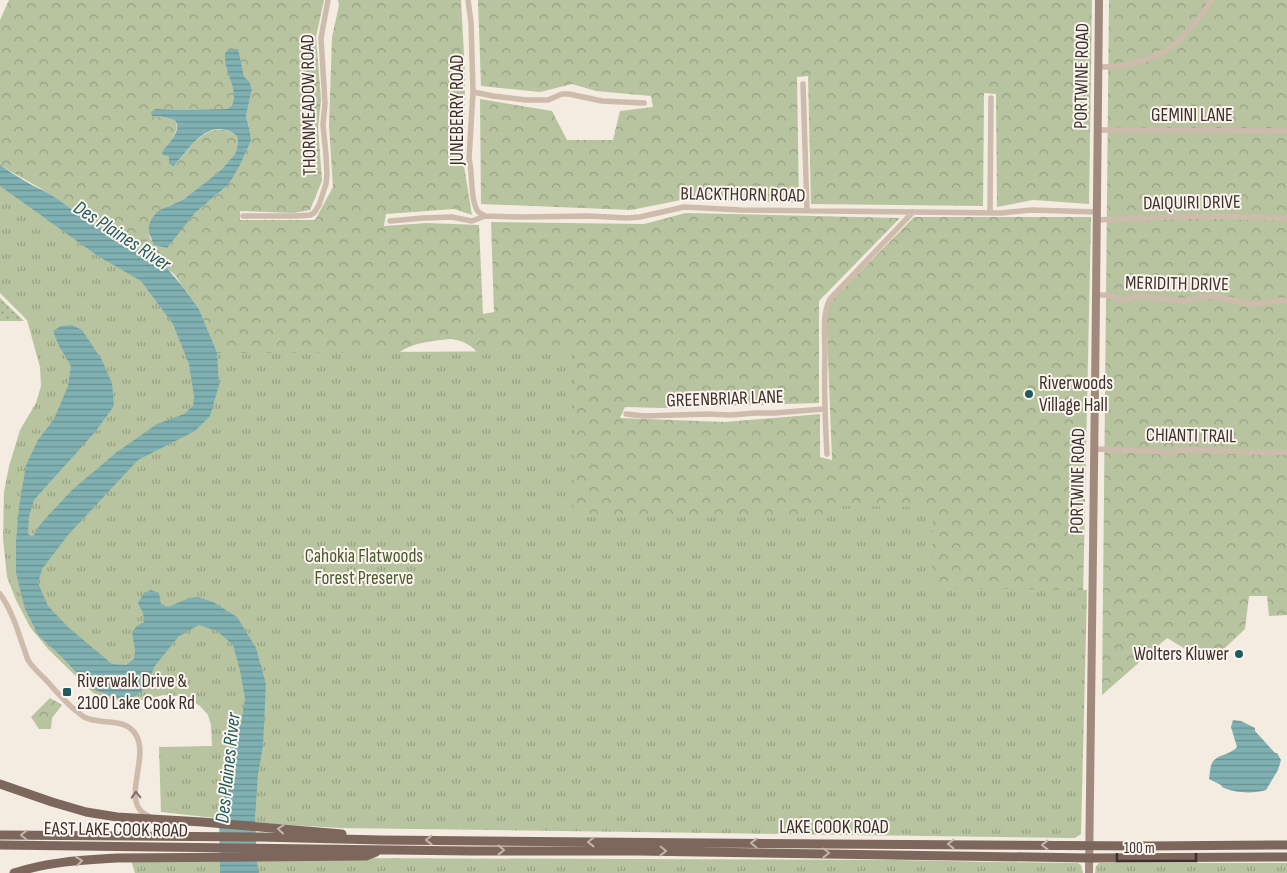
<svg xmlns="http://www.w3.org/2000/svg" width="1287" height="873" font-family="'Sofia Sans Condensed',sans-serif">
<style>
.grass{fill:url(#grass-dots)}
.forest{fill:url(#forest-crowns);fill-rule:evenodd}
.park{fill:url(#park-tufts)}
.water{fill:url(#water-rules)}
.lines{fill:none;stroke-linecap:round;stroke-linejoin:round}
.street{stroke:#cdbbac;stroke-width:5.5}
.secondary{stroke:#a18a7d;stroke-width:8}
.primary{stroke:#7d675c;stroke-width:9}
.oneway{stroke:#7d6f65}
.oneway2{stroke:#c2b5ac}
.poi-dot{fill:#1f5a5e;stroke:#fbf5ee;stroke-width:2}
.labels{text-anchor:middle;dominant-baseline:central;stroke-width:4;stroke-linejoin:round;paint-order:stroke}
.street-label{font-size:19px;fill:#3b302b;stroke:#fbf5ee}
.poi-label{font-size:19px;fill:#3b302b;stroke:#fbf5ee;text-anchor:start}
.park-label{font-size:19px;fill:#4a5a2e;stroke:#fbf5ee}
.water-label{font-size:20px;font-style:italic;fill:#1f5a5e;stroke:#fbf5ee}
</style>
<defs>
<pattern id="grass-dots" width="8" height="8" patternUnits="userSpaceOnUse" patternTransform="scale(1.25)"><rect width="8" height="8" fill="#b8c4a0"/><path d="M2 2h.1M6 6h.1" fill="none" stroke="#97a083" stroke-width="1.8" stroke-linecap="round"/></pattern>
<pattern id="forest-crowns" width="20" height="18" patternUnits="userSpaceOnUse" patternTransform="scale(1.25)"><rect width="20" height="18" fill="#b8c4a0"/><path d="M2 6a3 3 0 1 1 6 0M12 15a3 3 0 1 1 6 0" fill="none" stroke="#97a083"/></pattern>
<pattern id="park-tufts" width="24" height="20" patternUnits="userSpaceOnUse" patternTransform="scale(1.25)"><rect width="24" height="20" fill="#b8c4a0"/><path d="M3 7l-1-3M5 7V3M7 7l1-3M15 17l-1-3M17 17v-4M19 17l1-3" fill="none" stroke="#97a083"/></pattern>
<pattern id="water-rules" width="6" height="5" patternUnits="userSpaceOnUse" patternTransform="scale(1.25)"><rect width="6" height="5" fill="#7fb0b2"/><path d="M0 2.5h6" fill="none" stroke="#699091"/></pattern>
</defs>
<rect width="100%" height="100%" fill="#f4ebe1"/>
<path class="grass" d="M0 298 24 321H0Z"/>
<path class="forest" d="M9 0H324L316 37 321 100 318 127 322 181 310 210 294 213 240 211V220H315L333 187 329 126 332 37 339 5 338 0H461L465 73 464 166 472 215 454 209 386 214 384 226 427 223 479 225 483 314 494 312 491 222 644 224 686 213 900 218 819 301V403L662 408 625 407 620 418 725 422 820 414V457L832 460 826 306 914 217H1091L1078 836 219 385 217 352 199 309 174 274 147 253 134 247 125 240 126 236C90 230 77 210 48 193 32 183 16 175 0 165V20ZM226 67 249 81 252 89 246 116 249 128 228 185 195 213 166 248 150 239 149 233V225L168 206 184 199 221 170 235 154 238 144 237 136C209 116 191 147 174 166L169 160C169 154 170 146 172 140 175 133 181 124 172 119 167 116 158 117 152 116L156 109 181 110 227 109 233 106C238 93 231 80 226 67ZM451 339C468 341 475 349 485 361L396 355C411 342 432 341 451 339Z
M478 0H1092L1089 204 1033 200 997 207 996 94 984 93 983 206 811 204 808 76 797 77 799 203 681 200 631 210 481 204 480 99 552 111 567 140H613L620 111 653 107 651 96 596 91 572 84 540 92 481 86Z
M1109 0H1287V615L1269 616 1267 596H1249L1245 629 1209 663 1167 638 1102 695Z
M50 698 62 705 52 718 51 729H39L31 717Z"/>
<path class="park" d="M0 169 153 264 214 353 575 351 573 517 827 518 828 506 933 507 932 588 1087 590 1081 834 1075 838 339 828 260 823 161 812 159 747 212 746 211 725 208 715 200 706 189 699 177 696 164 695 132 702 109 699 93 693 48 649 30 627 16 600 7 577 3 539 4 492 9 466 20 430 36 403 41 386 40 367 27 320 0 293Z
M330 858 900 860 994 862 1078 863 1081 865 1083 873H135L131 860Z
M1099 863H1287V873H1095L1096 866Z"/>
<path class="water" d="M231 49H238L244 77 249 81 252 89 246 116 249 128 251 140 239 167 228 185 195 213 167 248 154 245 149 233V225L152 218 158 211 184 199 221 170 235 154 238 144 237 136C209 115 191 147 174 166L169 164V156L163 155 162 152C169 144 189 122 168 118 163 116 157 117 152 116L151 112 156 109 181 110 227 109 232 106C238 91 229 80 226 66 225 62 225 57 225 53Z
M0 165C10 172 20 178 30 184 36 187 42 190 48 193 77 210 90 230 126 236V240L134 247 147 253 166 267 183 287 199 309 217 352 219 385 210 416 195 431 138 460 68 535 42 569 38 583 48 606 68 627 112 664 126 665 134 659 135 651 132 632 137 626 144 622 143 613 138 603 144 593 151 590 159 593 161 604 168 607 189 598 198 597 213 602 237 617 256 648 266 684 263 746 258 774 255 818 257 864 259 873H220V869L219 815 224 797 228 759 241 723 245 699 240 670 233 645 217 631 199 625 179 636 154 667 147 686 136 696 120 699 92 689 62 657 39 636 25 609 16 573V542L19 507 26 465 38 440 54 419 68 386 71 366 59 346 53 331 61 326 72 325 82 330 102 360 112 383 114 406 95 432 34 500 29 516 28 534 32 537 35 534 39 526 45 519 72 490 117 452 157 424 184 414 193 406 194 396 189 364 173 324 141 281 98 256 0 186Z
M1233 720 1241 721 1255 728V731L1275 753H1277L1281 760 1278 770 1266 790C1254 794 1233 793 1222 787L1221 785 1209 779C1210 774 1210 767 1212 763 1217 754 1231 755 1237 747L1231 727Z"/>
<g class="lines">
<path class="street" d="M468 0 471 22 473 92 469 159C473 174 470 195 476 208 477 212 481 214 485 216
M1098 67C1123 68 1157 59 1176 43 1181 39 1185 33 1190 28 1198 20 1205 11 1211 0
M803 84 807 211
M473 92 493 96 526 100H548L562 94H569L602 101 644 103
M1097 130 1287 131
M990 213 991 98
M243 216H297L310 215 314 213 319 205 326 184 327 174 326 155 323 125 325 103 321 38 328 0
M1097 220 1195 216 1287 218
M390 221 423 218 452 217 472 221 485 216 521 217 589 216 627 218 640 217 684 207 741 210 1001 213 1031 210 1097 212
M1096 295H1106L1124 300 1139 296 1185 301 1202 297 1215 296 1249 304H1256L1281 300 1287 301
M626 414 644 416 707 414 731 415 755 413H774L824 409
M1095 449 1168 452 1187 450 1255 452H1287
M827 454C825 420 824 386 825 353 825 335 822 314 830 299L913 212
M0 594C11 609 17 628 23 646 25 650 26 656 28 660 32 667 40 674 46 680 55 690 64 701 75 710 78 712 81 715 84 717 101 726 125 716 136 735 149 756 124 796 142 812 144 814 149 816 152 818"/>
<path class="secondary" d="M1089 873C1095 582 1095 291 1099 0"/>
<path class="primary" d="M0 784 52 802 86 812 117 817 202 822 342 834
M0 835 260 837 381 840 829 844 1146 846 1287 845
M0 845 471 851H637L1089 858 1287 857
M14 873C47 862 82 860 117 858L366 856 376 852"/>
</g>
<defs><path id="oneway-chevron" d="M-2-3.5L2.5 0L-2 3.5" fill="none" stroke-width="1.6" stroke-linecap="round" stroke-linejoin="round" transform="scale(1.25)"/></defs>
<use class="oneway" href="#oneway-chevron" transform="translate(136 795) rotate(-92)"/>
<g class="oneway2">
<use href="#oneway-chevron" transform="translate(281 829) rotate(-175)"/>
<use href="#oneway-chevron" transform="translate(24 835) rotate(-179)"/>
<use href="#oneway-chevron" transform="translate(429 840) rotate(-180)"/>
<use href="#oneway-chevron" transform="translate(591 842) rotate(-180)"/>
<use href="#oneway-chevron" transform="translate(754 843) rotate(-179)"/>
<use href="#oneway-chevron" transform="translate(951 844) rotate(-180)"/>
<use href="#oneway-chevron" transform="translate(1045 845) rotate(-180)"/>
<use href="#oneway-chevron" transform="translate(501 850)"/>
<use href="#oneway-chevron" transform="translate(663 851) rotate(1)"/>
<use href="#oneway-chevron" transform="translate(826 853) rotate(1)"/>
<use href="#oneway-chevron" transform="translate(79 861) rotate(-7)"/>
</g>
<g class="poi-dot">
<circle cx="1029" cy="394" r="5"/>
<circle cx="1239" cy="654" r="5"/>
<rect x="62" y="687" width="10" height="10" rx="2.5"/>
</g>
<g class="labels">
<g class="street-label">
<text transform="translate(1082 76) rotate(-89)">PORTWINE ROAD</text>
<text transform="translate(309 105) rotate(-91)">THORNMEADOW ROAD</text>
<text transform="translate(457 110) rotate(-90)">JUNEBERRY ROAD</text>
<text x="1192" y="115">GEMINI LANE</text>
<text transform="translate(743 195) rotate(1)">BLACKTHORN ROAD</text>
<text transform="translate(1192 203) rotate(-1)">DAIQUIRI DRIVE</text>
<text transform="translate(1177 284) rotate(1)">MERIDITH DRIVE</text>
<text transform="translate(725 399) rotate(-2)">GREENBRIAR LANE</text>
<text transform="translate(1191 436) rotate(1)">CHIANTI TRAIL</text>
<text transform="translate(1078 481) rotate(-89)">PORTWINE ROAD</text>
<text x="834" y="827">LAKE COOK ROAD</text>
<text transform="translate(116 830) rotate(1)">EAST LAKE COOK ROAD</text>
</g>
<g class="poi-label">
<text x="1039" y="383">Riverwoods<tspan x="1039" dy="22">Village Hall</tspan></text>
<text x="1229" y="654" text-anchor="end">Wolters Kluwer</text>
<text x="77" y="681">Riverwalk Drive &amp;<tspan x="77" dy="22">2100 Lake Cook Rd</tspan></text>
</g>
<g class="park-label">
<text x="364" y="556">Cahokia Flatwoods<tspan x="364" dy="22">Forest Preserve</tspan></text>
</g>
<g class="water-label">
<text transform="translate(122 236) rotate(33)">Des Plaines River</text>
<text transform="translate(228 768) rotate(-84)">Des Plaines River</text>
</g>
</g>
<path d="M1117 853v8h79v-8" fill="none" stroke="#3b302b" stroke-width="2.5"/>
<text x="1124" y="853" font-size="15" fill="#3b302b" stroke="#fbf5ee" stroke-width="4" paint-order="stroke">100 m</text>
</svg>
